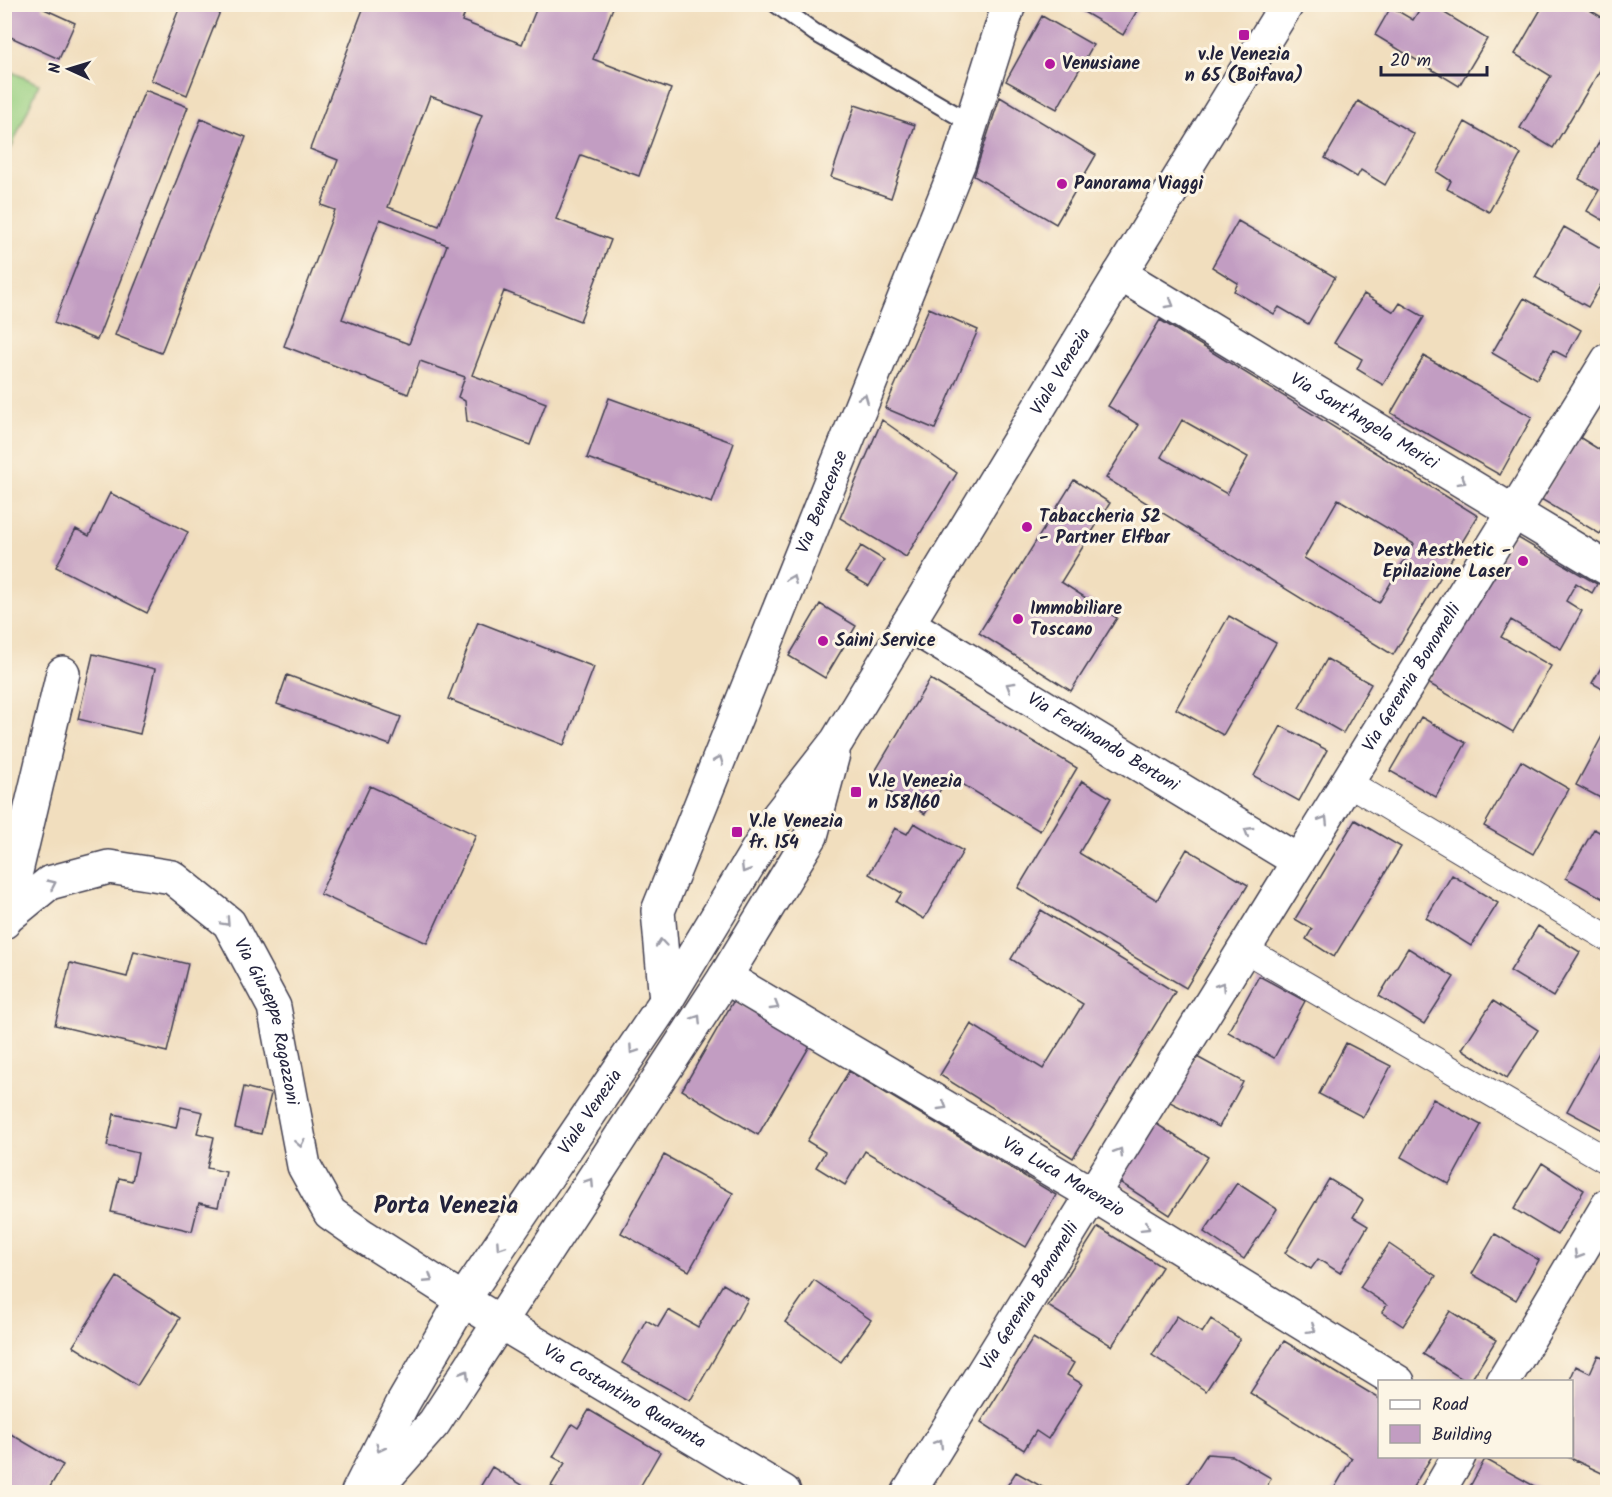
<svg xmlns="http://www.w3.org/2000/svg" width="1612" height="1497" font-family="Kalam,sans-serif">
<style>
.green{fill:#9ad082;stroke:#5e795e;stroke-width:1.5}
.building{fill:#c29dc2;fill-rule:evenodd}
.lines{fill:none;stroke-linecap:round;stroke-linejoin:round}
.service-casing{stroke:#413e4f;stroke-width:20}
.pedestrian-casing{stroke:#413e4f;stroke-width:28}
.minor-casing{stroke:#413e4f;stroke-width:36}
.tertiary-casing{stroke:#413e4f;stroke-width:36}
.service{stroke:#fff;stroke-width:16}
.pedestrian{stroke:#fff;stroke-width:26}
.minor{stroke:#fff;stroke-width:33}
.tertiary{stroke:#fff;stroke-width:33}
.oneway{stroke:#9c9ca7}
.poi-dot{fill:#b5179e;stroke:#fcf5e5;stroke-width:2}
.labels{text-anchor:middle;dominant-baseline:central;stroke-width:6;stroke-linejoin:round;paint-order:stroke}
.poi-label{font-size:18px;font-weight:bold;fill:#22223b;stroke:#fcf5e5;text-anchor:start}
.street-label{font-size:18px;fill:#22223b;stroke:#fcf5e5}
.district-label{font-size:24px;font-weight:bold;fill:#22223b;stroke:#fcf5e5}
</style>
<rect width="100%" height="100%" fill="#fcf5e5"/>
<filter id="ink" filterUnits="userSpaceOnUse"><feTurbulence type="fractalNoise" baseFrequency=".0167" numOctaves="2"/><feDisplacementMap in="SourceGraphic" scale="12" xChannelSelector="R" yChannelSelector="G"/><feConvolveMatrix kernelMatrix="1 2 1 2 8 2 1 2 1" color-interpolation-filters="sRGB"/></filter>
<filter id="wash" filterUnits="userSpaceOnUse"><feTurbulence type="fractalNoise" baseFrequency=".008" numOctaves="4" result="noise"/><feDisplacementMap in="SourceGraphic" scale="24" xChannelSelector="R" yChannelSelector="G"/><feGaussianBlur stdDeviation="1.35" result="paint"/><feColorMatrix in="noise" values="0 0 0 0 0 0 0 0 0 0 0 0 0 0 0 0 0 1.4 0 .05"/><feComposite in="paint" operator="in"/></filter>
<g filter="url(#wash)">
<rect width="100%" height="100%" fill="#f1debe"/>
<path class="green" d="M5 69 39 84 5 162H4Z"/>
<g id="blocks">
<path class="building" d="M4 4H43L42 8 75 23 59 59 4 34Z
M181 4H223L187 95 151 80Z
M365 4H468L462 21 522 44 538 5H614L593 59 671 89 639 176 581 155 556 219 611 240 580 321 504 291 472 375 546 403 530 445 467 421 465 401 458 397 465 377 420 361 408 394 284 346 335 210 321 205 338 160 310 149ZM430 96 482 115 439 226 388 207ZM380 219 447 245 409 344 342 319Z
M1070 4H1141L1123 35Z
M1423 4H1430L1487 39 1459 86 1375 35 1391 7 1413 20Z
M1544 4H1580L1608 21V57L1553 148 1520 128 1551 76 1515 54Z
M1042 16 1093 45 1057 109 1006 81Z
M145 90 188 107 97 340 54 323Z
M1000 97 1096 155 1056 224 974 176Z
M1358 101 1414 134 1385 185 1361 170 1357 177 1325 158Z
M855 105 915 125 891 198 831 177Z
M201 119 246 137 161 353 115 335Z
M1465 122 1521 154 1489 212 1447 189 1451 181 1437 172Z
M1602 137 1608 140V223L1587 211 1599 190 1579 179Z
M1238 221 1335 277 1308 324 1279 307 1274 314 1234 291 1238 283 1212 267Z
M1564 227 1608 252V272L1588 307 1535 277Z
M1364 294 1394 312 1400 303 1424 317 1383 385 1357 369 1362 359 1334 343Z
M1524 298 1581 330 1566 357 1553 350 1537 379 1492 353Z
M929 308 978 330 935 429 885 408Z
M1160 320 1478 516 1393 655 1106 478 1139 425 1108 406ZM1182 420 1248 457 1227 494 1161 457ZM1338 499 1414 544 1379 603 1304 558Z
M1424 356 1532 417 1500 475 1391 413Z
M609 398 734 443 712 503 587 458Z
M882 420 957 473 906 557 840 518Z
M1579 437 1608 455V522L1600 534 1541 499Z
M1074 480 1110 503 1061 582 1117 618 1071 691 979 633Z
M110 493 188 532 147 613 56 567 76 529 89 536Z
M1513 535 1597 584 1592 593 1576 583 1566 601 1582 611 1561 649 1511 620 1501 637 1551 666 1513 732 1428 683Z
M861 546 884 560 869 586 845 572Z
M820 604 856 626 825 678 789 656Z
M1229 616 1276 643 1223 735 1176 709Z
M478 622 594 667 564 745 448 699Z
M93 654 155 669 140 734 78 719Z
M1608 656V692L1592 683Z
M1327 659 1371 684 1343 733 1299 708Z
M287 675 401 717 390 745 277 704Z
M930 679 1077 768 1040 831 949 776 925 814 870 780Z
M1421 717 1466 743 1436 797 1390 771Z
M1608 725V802L1576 785Z
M1281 726 1327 750 1299 801 1254 776Z
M1521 761 1569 789 1533 854 1484 826Z
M1082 781 1111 798 1079 853 1157 900 1187 849 1248 885 1186 988 1018 888Z
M370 786 476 835 427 943 320 894Z
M1355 820 1401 847 1334 957 1306 939 1312 929 1295 919Z
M914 823 963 851 924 919 896 902 902 893 869 874 895 828 907 834Z
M1594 829 1608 837V901L1566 878Z
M1452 875 1498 903 1471 946 1426 918Z
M1041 910 1175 992 1073 1158 940 1075 971 1024 1043 1069 1083 1004 1011 959Z
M1538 926 1580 952 1553 997 1510 971Z
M1408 948 1454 977 1424 1024 1379 996Z
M134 951 188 964 167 1052 55 1025 70 963 127 977Z
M1259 976 1305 1001 1274 1058 1228 1032Z
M734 1000 811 1044 758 1135 682 1090Z
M1493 1001 1538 1030 1507 1078 1462 1049Z
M1608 1036V1133L1567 1111Z
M1346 1043 1391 1066 1363 1117 1319 1094Z
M1195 1056 1243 1082 1219 1127 1170 1102Z
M849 1071 1056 1195 1026 1247 865 1151 845 1185 816 1167 825 1152 807 1141Z
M244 1087 271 1094 261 1134 235 1128Z
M1433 1099 1481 1125 1449 1184 1401 1157Z
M181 1107 203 1112 197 1133 214 1137 207 1168 226 1172 218 1207 199 1203 192 1231 111 1212 119 1178 132 1181 138 1153 107 1146 114 1114 176 1128Z
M1155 1123 1208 1157 1170 1215 1118 1181Z
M664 1155 733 1193 689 1271 621 1233Z
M1542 1163 1584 1190 1557 1235 1514 1209Z
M1329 1179 1363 1200 1353 1217 1368 1226 1340 1273 1318 1259 1311 1269 1285 1253Z
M1237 1183 1277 1209 1244 1259 1204 1232Z
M1098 1227 1162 1267 1112 1346 1048 1306Z
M1495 1234 1539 1260 1516 1300 1472 1274Z
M1389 1244 1436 1276 1403 1326 1382 1312 1387 1305 1360 1287Z
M117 1277 180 1318 137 1386 73 1346Z
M814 1280 871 1320 841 1362 785 1322Z
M723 1284 748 1299 690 1401 622 1363 646 1320 658 1327 668 1310 698 1327Z
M1450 1311 1496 1340 1470 1382H1467L1423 1354Z
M1177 1316 1202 1333 1211 1319 1240 1339 1206 1391 1152 1355Z
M1033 1338 1074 1363 1067 1375 1082 1384 1048 1439 1036 1431 1024 1450 981 1422Z
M1284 1341 1380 1399V1456H1432L1410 1492H1332L1352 1458 1250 1393Z
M1598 1355 1608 1359V1426L1602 1437 1608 1439 1606 1475 1566 1456H1572V1382H1569L1576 1366 1590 1373Z
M589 1410 660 1452 637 1492H562L551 1486 565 1463 553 1457 572 1424 578 1428Z
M4 1430 63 1465 47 1492H4Z
M1207 1454 1233 1456 1271 1478 1264 1492H1182Z
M1485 1459 1545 1492H1467Z
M492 1467 534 1492H477Z
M1016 1472 1051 1492H1003Z"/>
</g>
</g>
<g filter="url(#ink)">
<use href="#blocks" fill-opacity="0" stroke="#413e4f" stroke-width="1.5"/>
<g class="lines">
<defs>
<path id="service" d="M776 4 814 32 972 124"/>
<path id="pedestrian" d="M1347 782 1608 938
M1244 949 1608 1161"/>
<g id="minor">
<path id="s1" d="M1120 274 1608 569"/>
<path id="s2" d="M908 624 1298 861"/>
<path id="s3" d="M5 919 49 883 109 867 172 877 229 923 274 1007 304 1166 330 1213 363 1236 463 1300 784 1492"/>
<path d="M4 922 63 673"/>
<path id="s4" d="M725 977 1092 1194 1398 1382"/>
<path id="s5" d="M666 1001 658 911 959 162 1009 4"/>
<path d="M1503 1382 1608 1205"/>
<path id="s6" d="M909 1492 1608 360"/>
<path d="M1438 1492 1459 1456"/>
</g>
<g id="tertiary">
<path id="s7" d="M358 1492 403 1403 463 1300 666 1001 776 819 837 741 1120 274 1287 4"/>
<path d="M373 1492 434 1423 725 977 811 836 833 754"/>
</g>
</defs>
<use href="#service" class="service-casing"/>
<use href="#pedestrian" class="pedestrian-casing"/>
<use href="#minor" class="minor-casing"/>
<use href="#tertiary" class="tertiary-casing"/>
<use href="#service" class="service"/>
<use href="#pedestrian" class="pedestrian"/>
<use href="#minor" class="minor"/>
<use href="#tertiary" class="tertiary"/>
</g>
<defs><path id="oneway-chevron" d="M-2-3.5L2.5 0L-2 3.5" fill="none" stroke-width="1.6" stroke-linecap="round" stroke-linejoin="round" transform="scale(1.5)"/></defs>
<g class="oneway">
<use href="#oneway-chevron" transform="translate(1170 304) rotate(31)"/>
<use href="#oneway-chevron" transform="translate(864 398) rotate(-68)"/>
<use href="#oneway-chevron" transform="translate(1462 481) rotate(31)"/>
<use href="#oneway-chevron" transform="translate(792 579) rotate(-68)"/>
<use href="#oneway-chevron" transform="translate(1010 686) rotate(-149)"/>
<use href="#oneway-chevron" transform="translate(719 760) rotate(-68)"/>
<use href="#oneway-chevron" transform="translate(1324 820) rotate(-58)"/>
<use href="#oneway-chevron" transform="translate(1248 831) rotate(-149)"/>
<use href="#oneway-chevron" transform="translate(745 869) rotate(121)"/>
<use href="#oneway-chevron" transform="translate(52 884) rotate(-25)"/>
<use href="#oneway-chevron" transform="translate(226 922) rotate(47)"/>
<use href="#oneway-chevron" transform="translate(661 943) rotate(-95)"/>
<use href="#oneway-chevron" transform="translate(1221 986) rotate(-58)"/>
<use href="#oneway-chevron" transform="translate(775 1006) rotate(31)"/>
<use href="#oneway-chevron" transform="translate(697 1019) rotate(-57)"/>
<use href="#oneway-chevron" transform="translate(633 1050) rotate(124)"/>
<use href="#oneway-chevron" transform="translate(943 1106) rotate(31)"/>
<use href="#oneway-chevron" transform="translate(300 1143) rotate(79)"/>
<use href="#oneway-chevron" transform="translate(1119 1152) rotate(-58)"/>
<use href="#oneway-chevron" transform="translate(590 1182) rotate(-57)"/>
<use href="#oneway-chevron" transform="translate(1146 1227) rotate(32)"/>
<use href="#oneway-chevron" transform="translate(500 1246) rotate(124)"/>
<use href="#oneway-chevron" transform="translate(1578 1255) rotate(121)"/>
<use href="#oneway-chevron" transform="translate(429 1279) rotate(33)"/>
<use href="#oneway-chevron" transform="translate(1312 1329) rotate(32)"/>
<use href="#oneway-chevron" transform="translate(465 1374) rotate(-58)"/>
<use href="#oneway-chevron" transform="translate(939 1443) rotate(-58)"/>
<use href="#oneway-chevron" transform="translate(380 1448) rotate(117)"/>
</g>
</g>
<g class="poi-dot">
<rect x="1238" y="29" width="12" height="12" rx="3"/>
<circle cx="1050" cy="64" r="6"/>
<circle cx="1062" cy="184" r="6"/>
<circle cx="1027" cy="527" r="6"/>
<circle cx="1523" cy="561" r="6"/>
<circle cx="1018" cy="619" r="6"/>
<circle cx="823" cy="641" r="6"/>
<rect x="850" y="786" width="12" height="12" rx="3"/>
<rect x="731" y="826" width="12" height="12" rx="3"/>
</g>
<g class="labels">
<g class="poi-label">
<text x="1244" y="55" text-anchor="middle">v.le Venezia<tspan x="1244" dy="21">n 65 (Boifava)</tspan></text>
<text x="1062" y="64">Venusiane</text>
<text x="1074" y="184">Panorama Viaggi</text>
<text x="1039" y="517">Tabaccheria 52<tspan x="1039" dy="21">- Partner Elfbar</tspan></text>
<text x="1511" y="551" text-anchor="end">Deva Aesthetic -<tspan x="1511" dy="21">Epilazione Laser</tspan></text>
<text x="1030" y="609">Immobiliare<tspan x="1030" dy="21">Toscano</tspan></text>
<text x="835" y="641">Saini Service</text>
<text x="868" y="782">V.le Venezia<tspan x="868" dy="21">n 158/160</tspan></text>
<text x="749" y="822">V.le Venezia<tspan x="749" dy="21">fr. 154</tspan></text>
</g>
<g class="street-label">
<text stroke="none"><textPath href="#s7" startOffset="1324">Viale Venezia</textPath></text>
<text stroke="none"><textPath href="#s1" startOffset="285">Via Sant'Angela Merici</textPath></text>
<text stroke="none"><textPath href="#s5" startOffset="531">Via Benacense</textPath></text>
<text stroke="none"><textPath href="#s6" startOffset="957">Via Geremia Bonomelli</textPath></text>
<text stroke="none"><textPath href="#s2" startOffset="228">Via Ferdinando Bertoni</textPath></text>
<text stroke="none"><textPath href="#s3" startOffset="363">Via Giuseppe Ragazzoni</textPath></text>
<text stroke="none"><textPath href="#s7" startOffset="446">Viale Venezia</textPath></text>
<text stroke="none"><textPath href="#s4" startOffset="393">Via Luca Marenzio</textPath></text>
<text stroke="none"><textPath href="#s6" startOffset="230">Via Geremia Bonomelli</textPath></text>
<text stroke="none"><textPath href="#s3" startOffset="914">Via Costantino Quaranta</textPath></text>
</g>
<g class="district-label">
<text x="446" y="1206">Porta Venezia</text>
</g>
</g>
<rect width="1612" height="1497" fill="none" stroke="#fcf5e5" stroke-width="24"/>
<rect x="1378" y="1380" width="195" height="78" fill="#fcf5e5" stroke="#a5a1a1" stroke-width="1.5"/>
<rect x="1390" y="1400" width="30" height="9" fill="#ffffff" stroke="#a5a1a1" stroke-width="1.5"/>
<text x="1432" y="1410" font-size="18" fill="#22223b">Road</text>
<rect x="1390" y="1425" width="30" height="18" fill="#c29dc2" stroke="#a5a1a1" stroke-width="1.5"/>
<text x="1432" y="1440" font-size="18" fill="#22223b">Building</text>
<g transform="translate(69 69) rotate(274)" stroke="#fcf5e5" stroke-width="4.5" paint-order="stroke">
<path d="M0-4.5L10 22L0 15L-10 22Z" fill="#22223b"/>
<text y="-9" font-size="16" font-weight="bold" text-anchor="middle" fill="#22223b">N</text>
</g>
<path d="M1381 66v9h106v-9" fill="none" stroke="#22223b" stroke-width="3"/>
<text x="1390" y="66" font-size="18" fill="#22223b" stroke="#fcf5e5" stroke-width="4.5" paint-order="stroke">20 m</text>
</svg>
